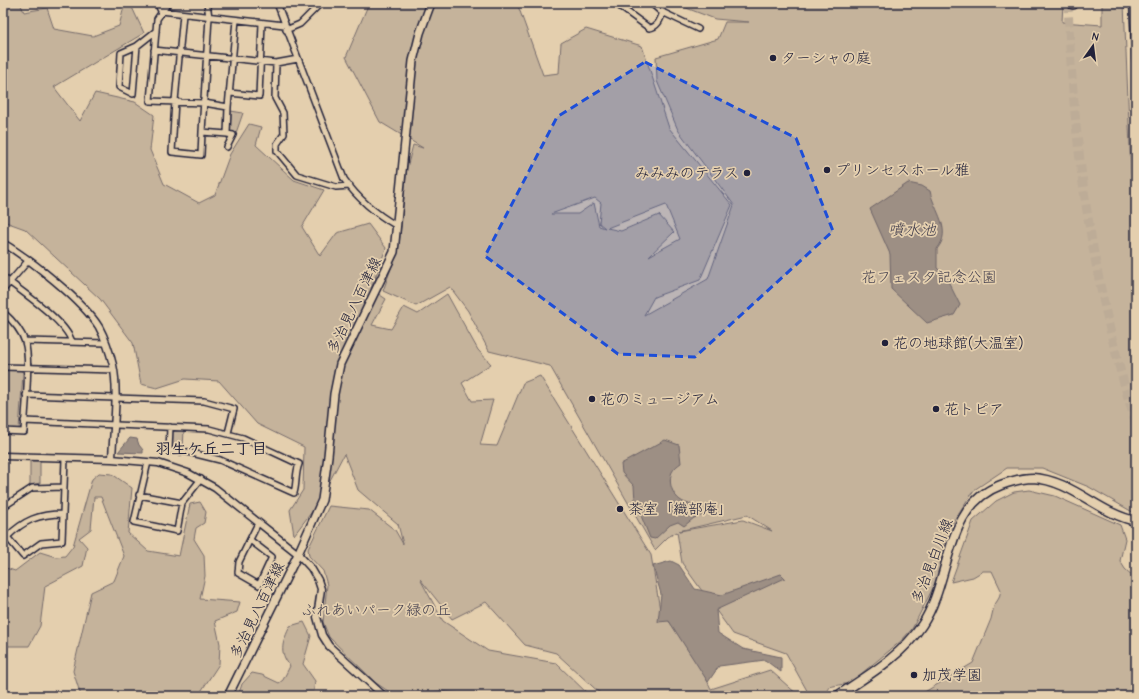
<svg xmlns="http://www.w3.org/2000/svg" width="1139" height="699" font-family="'Comic Neue','Klee One',sans-serif">
<style>
.green{fill:#c5b39b;stroke:#746a6b;fill-rule:evenodd}
.water{fill:#9d8f84;stroke:#6c6367}
.lines{fill:none;stroke-linecap:round;stroke-linejoin:round}
.motorway-tunnel{stroke:#bdac97;stroke-width:9;stroke-dasharray:9 4.5;stroke-linecap:butt}
.minor-casing{stroke:#22223b;stroke-width:8}
.tertiary-casing{stroke:#22223b;stroke-width:9}
.secondary-casing{stroke:#22223b;stroke-width:10}
.primary-casing{stroke:#22223b;stroke-width:11}
.motorway-casing{stroke:#22223b;stroke-width:12}
.minor{stroke:#e4cfae;stroke-width:5}
.tertiary{stroke:#e4cfae;stroke-width:6}
.secondary{stroke:#e4cfae;stroke-width:7}
.primary{stroke:#e4cfae;stroke-width:8}
.motorway{stroke:#e4cfae;stroke-width:9}
.marked{fill:#1d4ed8;fill-opacity:0.2;stroke:#1d4ed8;stroke-width:3;stroke-dasharray:8 5;stroke-linejoin:round}
.poi-dot{fill:#22223b;stroke:#e4cfae;stroke-width:1.5}
.labels{text-anchor:middle;dominant-baseline:central;stroke-width:3.5;stroke-linejoin:round;paint-order:stroke}
.poi-label{font-size:15px;fill:#22223b;stroke:#e4cfae;text-anchor:start}
.park-label{font-size:15px;fill:#433f4e;stroke:#e4cfae}
.street-label{font-size:15px;fill:#22223b;stroke:#e4cfae}
.water-label{font-size:16px;font-style:italic;fill:#413d4d;stroke:#e4cfae}
.neighbourhood-label{font-size:16px;font-weight:bold;fill:#22223b;stroke:#e4cfae}
</style>
<rect width="100%" height="100%" fill="#e4cfae"/>
<filter id="ink" filterUnits="userSpaceOnUse"><feTurbulence type="fractalNoise" baseFrequency=".025" numOctaves="2"/><feDisplacementMap in="SourceGraphic" scale="8" xChannelSelector="R" yChannelSelector="G"/><feConvolveMatrix kernelMatrix="1 2 1 2 8 2 1 2 1" color-interpolation-filters="sRGB"/></filter>
<g filter="url(#ink)">
<path class="green" d="M3 3H20L24 12 47 8 54 29 93 36 119 26 125 3H130L144 33 54 87 80 121 95 93 135 102 154 115 150 150 164 184 199 203 215 195 230 154 249 124 261 127 256 145 294 180 324 190 302 227 320 256 337 233 368 224 386 248 371 289 386 299 372 325 391 329 404 307 418 314 447 294 478 350 491 364 462 383 472 401 493 400 480 445 497 446 523 383 540 376 651 555 660 610 696 656 711 689 770 670 799 696H603L556 653 525 645 486 602 452 619 420 579 443 621 488 651 556 663 590 696H461L456 693 440 691 402 695 388 691 376 683 329 637 323 622 327 585 323 571 309 556 308 549 329 506 369 510 395 530 403 544 398 524 358 490 344 454 317 505 294 535 290 510 303 490 304 447 257 424 219 381 185 379 157 388 141 384 133 343 100 299 25 229 3 221Z
M369 3H517L543 75 559 73 561 43 586 29 642 46 669 128 732 205 700 280 654 297 644 315 708 279 734 205 678 130 657 81 656 57 718 39 725 22H749L715 19 681 6 680 3H1063L1062 22 1102 25V3H1124L1131 173 1136 193V514L1089 487 1042 468H1007L974 490 954 520 940 554 942 561 935 584 912 629 901 641 850 683 828 687V691L820 696H810L786 653 733 634 682 563 677 532 668 537 655 550 550 366 489 351 468 311 450 287 416 306 383 291 399 246 407 168 413 145 423 148 380 122 346 57ZM595 198 601 203 599 223 605 228 599 226 594 203 578 214H551ZM666 205 680 239 649 256 674 232 659 215 621 231 607 228ZM747 515 772 531 743 520 679 531Z
M231 111 243 113 236 133H230Z
M3 370H21L23 373 19 429H3Z
M174 430H184L183 449H174L171 446V431Z
M30 461H40V483L30 485Z
M99 473 112 474 132 488 128 533 148 551 179 556 190 504 200 502 206 512 204 523 196 528 194 539 204 555 205 576 200 599 240 602 237 612 215 621 220 644 219 664 198 696H81L73 671 91 592 114 581 124 556 101 497H94L91 529 79 538 87 547 83 566 45 586 40 626 29 646H6L3 630V567L15 571 40 552 56 557 65 556 73 546 92 479Z
M1029 490 1055 496 1120 525 1125 539 1120 561 1125 569 1136 579V696H918L973 663 991 619 994 606 999 598 1001 590 992 571H983L973 577 951 582 973 521 996 501 1014 492Z
M304 622 311 636 303 664 315 681 313 696H238L242 684 252 673 262 675 279 683 283 680 290 666C278 651 283 642 290 626Z"/>
<path class="water" d="M908 183 922 186 930 191C934 211 953 230 937 249V268L945 275 960 305 954 315 927 323 891 289 890 254 870 209Z
M130 438 137 439 139 445 143 450V453L118 452Z
M665 440 679 445 681 463C678 465 674 468 672 472 666 486 677 505 693 504L703 515 694 518 684 526 678 522 670 525 655 539 650 538 635 501 634 486 622 473 621 464Z
M671 561 679 565 695 589 722 595 781 574 785 578 716 610 718 633 743 649 781 657V672L765 660 719 666 708 682 669 621 658 622 661 594 653 566Z"/>
<g class="lines">
<path class="motorway-tunnel" d="M1068 3C1073 147 1093 287 1136 424"/>
<defs>
<path id="minor" d="M157 3 161 11
M168 3 157 19 150 101 204 103 228 107
M277 3 344 179C358 199 376 214 397 226
M615 3 649 28C658 27 660 20 663 12
M651 3 660 11 698 29
M161 11 284 25
M183 14 175 101 172 152 201 155 202 132 227 134 228 107 236 20
M286 30 300 24 321 3
M137 46 133 94 119 87 121 53 137 46 156 31
M154 50 276 63 298 59
M276 63 275 98 283 113 284 134 277 144V151L297 175 336 187 350 186
M230 93 259 96 262 23
M202 132 209 17 207 3
M227 147 233 135 227 134
M3 277C22 292 65 320 72 342
M3 290 28 261
M3 312C12 320 21 329 25 342 31 360 25 410 24 432L3 431
M25 341 106 343
M3 367 114 370
M26 395 204 401 234 409 228 433
M24 421 209 429 243 438 299 464C295 474 297 483 294 493L220 460 188 452 169 451 170 427
M148 462 134 522 177 531 182 503 201 479
M64 487 65 458
M139 495 182 503
M3 507 32 488 64 487 62 541 41 543 23 556 3 532
M7 537C24 520 39 514 63 514
M250 540 272 557 259 585 238 573 239 562 258 523
M3 693 9 696"/>
<path id="tertiary" d="M1133 3 1136 60
M3 243C30 259 83 301 99 327 105 338 110 353 113 365 119 391 113 431 112 459
M3 456 112 459 158 463 188 473 215 488 298 554 311 568 318 580 321 589 317 617 322 635 329 646 384 696"/>
<path id="secondary" d="M228 696 298 554 322 500 328 456 334 394 340 364 394 252 413 61 420 33 431 3"/>
<path id="primary" d="M837 696C867 676 902 656 922 625 952 580 943 506 1001 485 1012 481 1022 478 1033 478 1072 480 1099 514 1136 521"/>
<path id="motorway" d="M1073 3V4"/>
</defs>
<use href="#minor" class="minor-casing"/>
<use href="#tertiary" class="tertiary-casing"/>
<use href="#secondary" class="secondary-casing"/>
<use href="#primary" class="primary-casing"/>
<use href="#motorway" class="motorway-casing"/>
<use href="#minor" class="minor"/>
<use href="#tertiary" class="tertiary"/>
<use href="#secondary" class="secondary"/>
<use href="#primary" class="primary"/>
<use href="#motorway" class="motorway"/>
</g>
</g>
<path class="marked" d="M645 62 796 138 833 231 695 357 618 354 485 256 557 117Z"/>
<g class="poi-dot">
<circle cx="773" cy="58" r="4"/>
<circle cx="827" cy="170" r="4"/>
<circle cx="747" cy="173" r="4"/>
<circle cx="885" cy="343" r="4"/>
<circle cx="592" cy="399" r="4"/>
<circle cx="936" cy="409" r="4"/>
<circle cx="620" cy="509" r="4"/>
<circle cx="914" cy="675" r="4"/>
</g>
<g class="labels">
<g class="poi-label">
<text x="781" y="58">ターシャの庭</text>
<text x="835" y="170">プリンセスホール雅</text>
<text x="739" y="173" text-anchor="end">みみみのテラス</text>
<text x="893" y="343">花の地球館(大温室)</text>
<text x="600" y="399">花のミュージアム</text>
<text x="944" y="409">花トピア</text>
<text x="628" y="509">茶室「織部庵」</text>
<text x="922" y="675">加茂学園</text>
</g>
<g class="park-label">
<text x="929" y="277">花フェスタ記念公園</text>
<text x="376" y="610">ふれあいパーク緑の丘</text>
</g>
<g class="street-label">
<text transform="translate(354 305) rotate(-64)">多治見八百津線</text>
<text transform="translate(932 561) rotate(-69)">多治見白川線</text>
<text transform="translate(257 610) rotate(-64)">多治見八百津線</text>
</g>
<g class="water-label">
<text x="912" y="230">噴水池</text>
</g>
<g class="neighbourhood-label">
<text x="211" y="449">羽生ケ丘二丁目</text>
</g>
</g>
<rect width="1139" height="699" fill="none" stroke="#e4cfae" stroke-width="16"/>
<rect x="8" y="8" width="1123" height="683" fill="none" stroke="#22223b" stroke-width="1.5" filter="url(#ink)"/>
<g transform="translate(1093 46) rotate(14)" stroke="#e4cfae" stroke-width="3" paint-order="stroke">
<path d="M0-3L7 15L0 10L-7 15Z" fill="#22223b"/>
<text y="-6" font-size="11" font-weight="bold" text-anchor="middle" fill="#22223b">N</text>
</g>
</svg>
